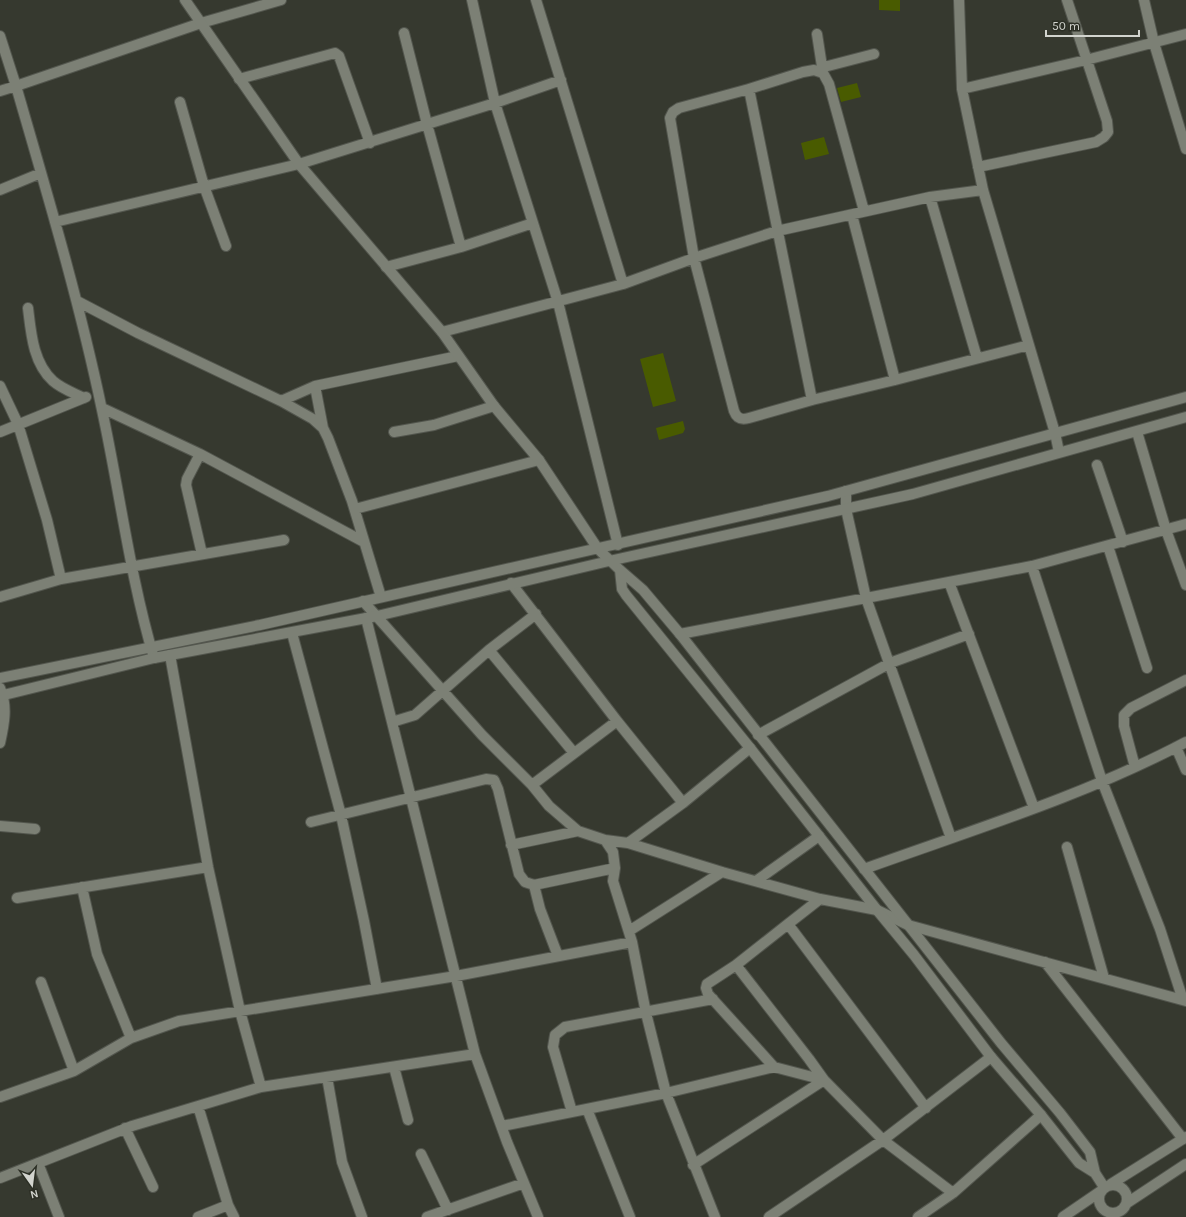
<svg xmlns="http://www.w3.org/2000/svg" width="1186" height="1217" font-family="Karla,sans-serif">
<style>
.building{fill:#495b00}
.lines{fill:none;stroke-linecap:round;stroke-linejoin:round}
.minor-casing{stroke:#53564e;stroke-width:12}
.tertiary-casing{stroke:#53564e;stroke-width:12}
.minor{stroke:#7c8075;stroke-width:10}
.tertiary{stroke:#7c8075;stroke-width:10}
</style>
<rect width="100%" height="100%" fill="#36392f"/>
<path class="building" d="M879 0H900V11L879 10Z
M857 83 861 97 841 102 837 88Z
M824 137 829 154 805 160 801 143Z
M663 353 676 401 653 407 640 359Z
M683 421 685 429 683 433 659 440 656 428Z"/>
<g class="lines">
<defs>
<path id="minor" d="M472 0 495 103 558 302 618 545
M536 0 623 284
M959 0 962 89 983 190 1055 433 1059 452
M1144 0 1154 43 1186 149
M404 33 427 124 461 247
M817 34 823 73
M0 36 16 86 0 91
M824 67 874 54
M239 79 335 53 339 56 370 143
M749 89 679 108 673 112 670 118 694 258 734 411C737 419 742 420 749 418L812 400 895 380
M962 89 1086 60 1186 34
M180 102 204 186 226 246
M978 167 1096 142 1104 137 1108 132 1107 121 1067 0
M0 190 41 173
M930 197 977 358
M852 215 895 380 1029 345
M55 222 299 164 495 103 561 80
M386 267 461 247 533 223
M77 301 138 333 281 401 313 419 323 428 328 438 352 501 381 597
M28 308C31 333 33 363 53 381 62 389 74 393 84 398
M442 332 623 284 694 258 777 231 930 197 983 190
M0 386 18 424 47 520 61 579 284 540
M315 386 458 356
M812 400 749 89 803 72 814 70 823 73 829 84 864 211
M281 401 315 386 323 428
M102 408 200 454 364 542
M0 432 86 397
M394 432 434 425 494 406
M1137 432 1166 530 1186 585
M200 454 187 479 186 485 202 554
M1097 465 1123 542
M846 491V509L866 598 951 838
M355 509 539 460
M1108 546 1147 668
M1032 566 1102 781 1160 929 1183 1000
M949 582 1034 808
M511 583 617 721 683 803
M0 597 61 579
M363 601 482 735 532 785 549 806 578 831 605 840 628 843 722 872 820 899 877 910 908 925 1186 1001
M366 618 475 1054 507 1142 538 1217
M292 633 341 815 364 921 377 989
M680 634 1032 566 1186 524
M489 650 574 753
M170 655 208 867 240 1011 261 1087
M154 658C130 577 120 493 102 410 79 300 47 193 16 86L201 23 281 0
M0 688C8 706 4 725 0 743
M392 722 415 715 489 650 536 614
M758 735 890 663 969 634
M1176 747 1186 770
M1135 767 1124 726V715L1131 708 1186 680
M532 785 617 721
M311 822 486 779 494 780 498 789 519 874 525 882 534 885 615 868
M0 826 35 829
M605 840 613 852 615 868 613 881 632 942 646 1013 666 1093 715 1217
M628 843 683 803 750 748
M511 845 578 831
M1067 847 1104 978
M864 869C972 830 1084 796 1186 742
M756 881 819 836
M534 885 540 909 558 956
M82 887 97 954 131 1038
M17 898 208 867
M788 924 820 899
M629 931 722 872
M1045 962 1183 1139
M41 982 74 1071
M394 1067 408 1120
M774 1067 708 994 706 988 707 984 736 965 788 924 926 1108
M327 1077 342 1162 362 1217
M0 1097 74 1071 131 1038 179 1021 456 976 632 942
M198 1106 228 1205
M587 1109 630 1217
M572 1112 553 1047 555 1035 565 1027 713 999
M502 1126 666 1093 774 1067 824 1080 809 1059 736 965
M125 1128 153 1187
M421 1154 448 1210
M38 1163 59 1217
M693 1165 824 1080 883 1140 953 1193
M0 1178 132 1126 261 1087 475 1054
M198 1217 228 1205 234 1217
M427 1217 524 1183
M769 1217 883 1140 991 1057
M918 1217 953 1193 1041 1115"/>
<path id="tertiary" d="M185 0 299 164 442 332 494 406 539 460 598 549 620 570 643 590 680 634 1001 1043 1060 1113 1090 1152 1095 1173 1104 1187
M620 570 622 589 626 595 750 748 877 910 914 955 991 1057 1041 1115 1079 1163 1095 1173
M0 678 260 625 828 496 1186 397
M0 696 154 658 377 616 609 561 913 494 1186 417
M1111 1184 1186 1137
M1099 1199a14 14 0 1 1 28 0a14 14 0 1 1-28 0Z
M1127 1203 1186 1164
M1063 1217 1101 1191"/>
</defs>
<use href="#minor" class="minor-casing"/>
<use href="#tertiary" class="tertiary-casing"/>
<use href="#minor" class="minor"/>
<use href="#tertiary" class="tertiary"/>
</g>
<g transform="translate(32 1185) rotate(166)" stroke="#2c2f25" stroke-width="3" paint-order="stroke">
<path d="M0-3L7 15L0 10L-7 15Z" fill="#d2d4ce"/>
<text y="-6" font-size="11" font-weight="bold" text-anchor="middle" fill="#d2d4ce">N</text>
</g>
<path d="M1046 30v6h93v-6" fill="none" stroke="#d2d4ce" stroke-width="2"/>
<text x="1052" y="30" font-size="12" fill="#d2d4ce" stroke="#2c2f25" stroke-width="3" paint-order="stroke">50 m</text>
</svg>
